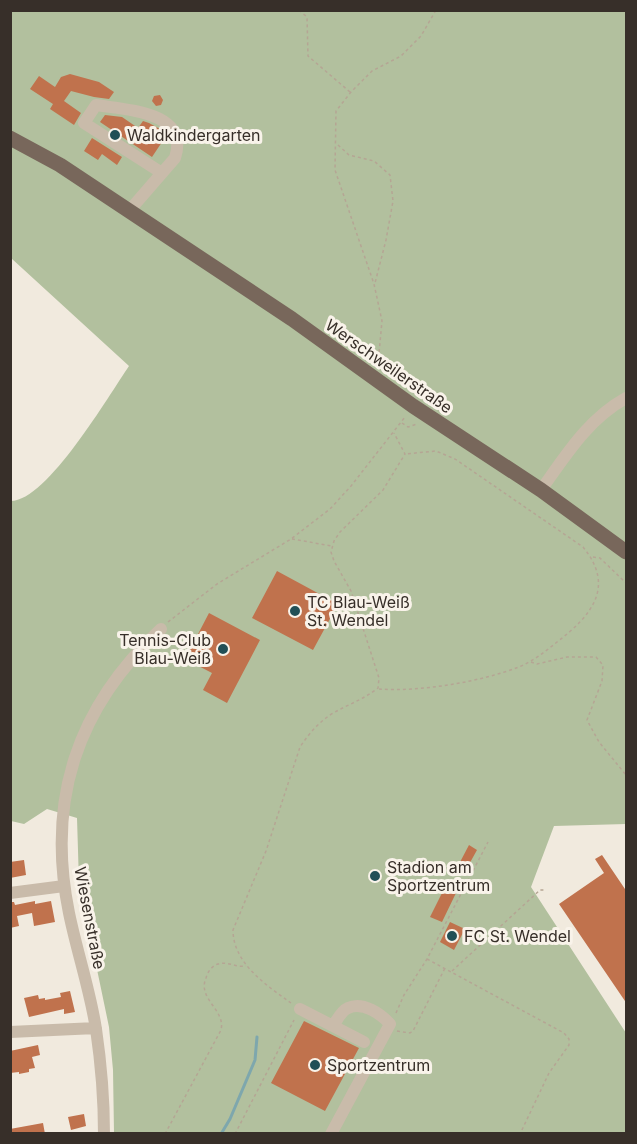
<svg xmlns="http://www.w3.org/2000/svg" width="637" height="1144" font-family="Inter,sans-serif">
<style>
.green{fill:#b2c09e}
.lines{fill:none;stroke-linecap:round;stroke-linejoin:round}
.stream{stroke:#7ea7ad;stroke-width:3}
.building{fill:#c0724d}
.path{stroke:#b5a594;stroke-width:1.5;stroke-dasharray:3 3;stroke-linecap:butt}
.minor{stroke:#c9bbaa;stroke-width:12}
.major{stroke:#78675b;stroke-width:15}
.poi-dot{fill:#214f56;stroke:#f9f3ea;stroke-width:2}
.labels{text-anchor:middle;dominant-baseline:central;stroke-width:6;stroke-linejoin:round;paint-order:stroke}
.poi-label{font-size:16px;fill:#372f29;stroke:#f9f3ea;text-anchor:start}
.street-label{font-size:16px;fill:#372f29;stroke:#f9f3ea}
</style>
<rect width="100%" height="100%" fill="#f1eade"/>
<path class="green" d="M11 11H626V824L554 826 531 887 626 1033V1133H114L113 1070 109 1027 79 883 77 818 47 809 24 824 11 821 10 501C46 503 109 395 129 366L11 258Z"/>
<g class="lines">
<path class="stream" d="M221 1134 230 1119 255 1060 257 1037"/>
</g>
<path class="building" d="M70 74 99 82 114 92 109 99 94 97 71 91 64 101 81 113 74 125 50 109 53 104 30 89 39 76 55 87 61 77Z
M160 95 163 100 161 105 156 106 152 101 154 96Z
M105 115 122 117 138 128 143 121 149 123 160 129 166 136 152 157 100 122Z
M92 138 122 157 117 165 102 154 98 160 84 151Z
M277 571 338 604 313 650 252 618Z
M209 613 260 640 227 703 203 690 212 673 185 659Z
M469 845 477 850 467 868 459 864Z
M602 855 627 892V1004L559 904 604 873 595 859Z
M24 860 26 875 10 878V862Z
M445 887 456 893 442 922 430 917Z
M35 901V904L51 901 55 922 34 926 32 913 17 916 19 926 10 928V902H14L15 905Z
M450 922 465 929 454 950 440 942Z
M70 991 75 1012 64 1014V1009L29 1017 24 998 38 995 39 999 45 998V1000L61 997 60 993Z
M304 1021 359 1048 325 1111 271 1083Z
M38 1045 40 1055 32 1057 35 1068 29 1069V1072L19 1074V1072L10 1073V1051Z
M84 1114 86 1126 71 1130 68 1117Z
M43 1123 45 1134H10V1129Z"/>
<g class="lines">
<path class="path" d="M299 10 307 17 308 56 350 92
M338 145 349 155 374 161 390 175 393 201 386 240 375 283
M378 364 382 321 374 284 335 170 336 111 351 92 372 71 401 56 421 36 436 10
M402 423 408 427 417 424
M292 539 332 546
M593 557 600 558 626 583
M168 622 217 584 291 539 330 509 351 486 405 417
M531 662 537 664 567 657H596L603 665 602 681 587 720 599 742 626 775
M379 689C421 692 479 682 519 667 533 661 545 652 557 642 591 616 616 587 583 547L455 459 436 451 405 454
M427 959 564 1033 569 1039V1045L549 1073 520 1134
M452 971 540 890H546
M291 1003C266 985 233 963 233 930L266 851 300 747C308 735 318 723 330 715 346 705 363 700 378 688L379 678 351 591 334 561 331 552 334 541 340 532 383 490 405 454 394 433
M396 1013 404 995 427 959 488 842
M397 1031 410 1033 413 1031 445 968
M165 1134 221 1030C226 1010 197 999 206 978 208 971 212 966 218 964 228 961 237 968 246 966
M235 1134 294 1020"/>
<path class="minor" d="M129 211 175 158C190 111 126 110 96 105L84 123 162 173
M541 490C566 455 588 419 626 398
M10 893 64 886
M300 1009 364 1042
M10 1032 96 1028
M104 1134C104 1099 101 1063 96 1029 90 990 77 952 69 913 46 800 77 707 161 629
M331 1134 390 1024C381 1014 363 1001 348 1008 341 1011 337 1020 333 1026"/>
<path class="major" d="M10 138 60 165 292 319 413 406 541 490 626 552"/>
</g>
<g class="poi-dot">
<circle cx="115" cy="135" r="6"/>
<circle cx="295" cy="611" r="6"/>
<circle cx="223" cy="649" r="6"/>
<circle cx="375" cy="876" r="6"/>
<circle cx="452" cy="936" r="6"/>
<circle cx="315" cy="1065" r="6"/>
</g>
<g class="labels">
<g class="poi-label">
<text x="127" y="135">Waldkindergarten</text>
<text x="307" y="602">TC Blau-Weiß<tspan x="307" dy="18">St. Wendel</tspan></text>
<text x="211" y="640" text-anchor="end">Tennis-Club<tspan x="211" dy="18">Blau-Weiß</tspan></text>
<text x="387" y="867">Stadion am<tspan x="387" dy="18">Sportzentrum</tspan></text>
<text x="464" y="936">FC St. Wendel</text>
<text x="327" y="1065">Sportzentrum</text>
</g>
<g class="street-label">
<text transform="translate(389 366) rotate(35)">Werschweilerstraße</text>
<text transform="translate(90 918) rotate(79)">Wiesenstraße</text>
</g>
</g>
<rect width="637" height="1144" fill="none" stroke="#372f29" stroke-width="24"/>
</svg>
